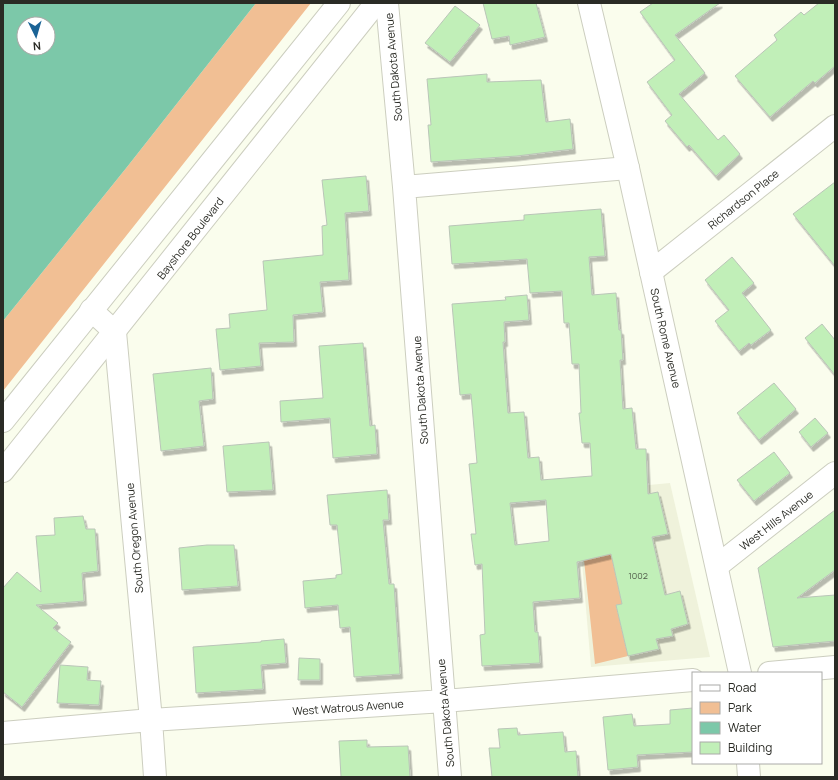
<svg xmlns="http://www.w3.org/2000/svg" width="838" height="780" font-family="Manrope,sans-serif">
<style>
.built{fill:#eff2db}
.green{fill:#f1bf94}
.water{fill:#7cc8a9;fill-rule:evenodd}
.building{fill:#c1efb8;stroke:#bac5b8;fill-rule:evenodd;filter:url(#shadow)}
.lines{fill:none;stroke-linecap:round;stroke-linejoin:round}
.street-casing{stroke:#cccebf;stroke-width:24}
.secondary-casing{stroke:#cccebf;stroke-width:24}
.street{stroke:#fff;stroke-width:22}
.secondary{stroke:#fff;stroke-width:22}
.labels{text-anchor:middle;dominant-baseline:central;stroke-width:3.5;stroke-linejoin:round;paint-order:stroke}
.number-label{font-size:9px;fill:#505c4a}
.street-label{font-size:11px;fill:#2a2b25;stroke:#fff}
</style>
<defs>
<filter id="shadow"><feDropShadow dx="2.5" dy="4.5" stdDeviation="0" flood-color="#0004"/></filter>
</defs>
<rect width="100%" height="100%" fill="#fafded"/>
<path class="built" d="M670 483 710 657 591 667 576 492Z"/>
<path class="green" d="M256 3H311L3 391V321L127 167Z
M611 554 622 604 616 605 628 656 595 664 584 560Z"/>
<path class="water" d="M3 3H256L127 167 3 321ZM24 24H48V48H24Z"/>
<path class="building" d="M483 3H536L545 37 510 45 509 36 492 39Z
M653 3H720L675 35 705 73 679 94 718 140 724 135 740 154 716 176 689 145 687 147 665 121 672 115 647 82 675 60 640 12Z
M819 3H835V66L815 83 813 81 770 117 735 76 777 40 774 35 801 12 804 15Z
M455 6 480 25 450 62 425 43Z
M487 74V82L541 80 546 122 570 119 573 149 517 156 431 162 428 125H431L427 79Z
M366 176 369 211 345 213 349 280 320 282 323 312 293 315 294 342 259 343 261 366 220 370 216 329 230 328 229 314 267 310 263 261 323 255 322 226 327 225 322 180Z
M835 182V266L793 214Z
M601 209 605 256 589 257 592 295 616 293 619 330H621L623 360H620L623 409 632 408 636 449H646L648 494 658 492 668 534 652 537 665 595 680 591 688 624 671 629 673 636 656 639 659 649 628 656 616 605 622 604 611 554 577 562 580 598 533 602 535 632H538L540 663 482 666 480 635 485 634 482 564 475 565 471 534H476L469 464 477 463 471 394 460 395 452 304 506 300 505 297 527 295 529 320 504 322 505 342H503L508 413 524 412 528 458 539 457 541 480 592 476 590 443H582L579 413H581L579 364H572L569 323H564L562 291 530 293 527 259 452 264 449 226 524 220V215ZM546 500 549 541 515 545 510 503Z
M732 257 754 283 742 293 771 330 751 345 749 343 739 351 715 321 729 310 705 280Z
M822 324 835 340V375L805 338Z
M363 343 370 426 375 425 377 454 333 458 330 418 281 422 280 401 323 398 319 346Z
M211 368 213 399 199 401 204 446 161 451 153 374Z
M774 383 796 409 759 440 737 413Z
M815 418 828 433 811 447 799 432Z
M269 442 273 490 227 492 223 446Z
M774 452 790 473 754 501 737 480Z
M387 490 389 520H383L389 584H394L400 674 354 677 350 627 340 628 338 605 305 608 303 581 336 578V575L342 574 337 525H330L327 495Z
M835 510V570L797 598 835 595V641L773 647 758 568Z
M83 516 86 529H95L98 571 82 573 84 601 36 605 58 623 53 628 71 642 22 707 3 692V588L17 572 41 592 36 536 55 535 54 518Z
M207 545H234L238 586 182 590 179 548Z
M284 639 286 663 261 665 263 689 196 693 193 647 261 642V641Z
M299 658 320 659V680H298Z
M60 665 88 667 87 680 101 681 99 705 57 703Z
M693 708V752L637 755 638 767 608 770 603 717 632 714 634 726 670 724V710Z
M517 728 518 735 563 732 565 752 576 751 578 777H492L489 748H500L498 729Z
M367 740V747L408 746 410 777H341L339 741Z"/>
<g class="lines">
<defs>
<path id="street" d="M387 3 404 187 450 777
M404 187 628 168
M651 272 835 126
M91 310 115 332 151 720 155 777
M717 566 835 473
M769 673 835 667
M3 733 151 720 444 701 693 680"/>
<path id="secondary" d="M589 3 628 168 740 673
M3 421 339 3
M3 471 376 3
M748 763 749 777"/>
</defs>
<use href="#street" class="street-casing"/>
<use href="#secondary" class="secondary-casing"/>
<use href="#street" class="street"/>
<use href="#secondary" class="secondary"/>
</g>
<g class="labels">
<g class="number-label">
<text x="638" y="575">1002</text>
</g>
<g class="street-label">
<text transform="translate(393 67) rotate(-95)">South Dakota Avenue</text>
<text transform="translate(743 199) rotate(-39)">Richardson Place</text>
<text transform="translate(190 238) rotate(-52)">Bayshore Boulevard</text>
<text transform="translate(666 338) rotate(77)">South Rome Avenue</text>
<text transform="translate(420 390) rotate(-94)">South Dakota Avenue</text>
<text transform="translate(776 520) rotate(-38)">West Hills Avenue</text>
<text transform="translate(134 538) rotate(-95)">South Oregon Avenue</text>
<text transform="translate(348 707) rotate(-4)">West Watrous Avenue</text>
<text transform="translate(445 713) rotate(-95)">South Dakota Avenue</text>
</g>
</g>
<rect width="838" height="780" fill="none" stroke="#2a2b25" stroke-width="8"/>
<rect x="692" y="672" width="130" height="92" fill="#ffffff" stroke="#aaaaa8"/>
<rect x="700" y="685" width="20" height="6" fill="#ffffff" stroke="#aaaaa8"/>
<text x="728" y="692" font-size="12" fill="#2a2b25">Road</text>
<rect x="700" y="702" width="20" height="12" fill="#f1bf94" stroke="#aaaaa8"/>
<text x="728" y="712" font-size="12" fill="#2a2b25">Park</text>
<rect x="700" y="722" width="20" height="12" fill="#7cc8a9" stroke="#aaaaa8"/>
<text x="728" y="732" font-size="12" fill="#2a2b25">Water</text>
<rect x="700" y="742" width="20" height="12" fill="#c1efb8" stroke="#aaaaa8"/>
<text x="728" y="752" font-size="12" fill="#2a2b25">Building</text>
<g transform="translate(36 36) rotate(175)"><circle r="19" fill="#ffffff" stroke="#aaaaa8"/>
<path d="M0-3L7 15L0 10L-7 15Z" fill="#1a6396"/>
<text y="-6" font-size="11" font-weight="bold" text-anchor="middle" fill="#2a2b25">N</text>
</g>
</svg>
